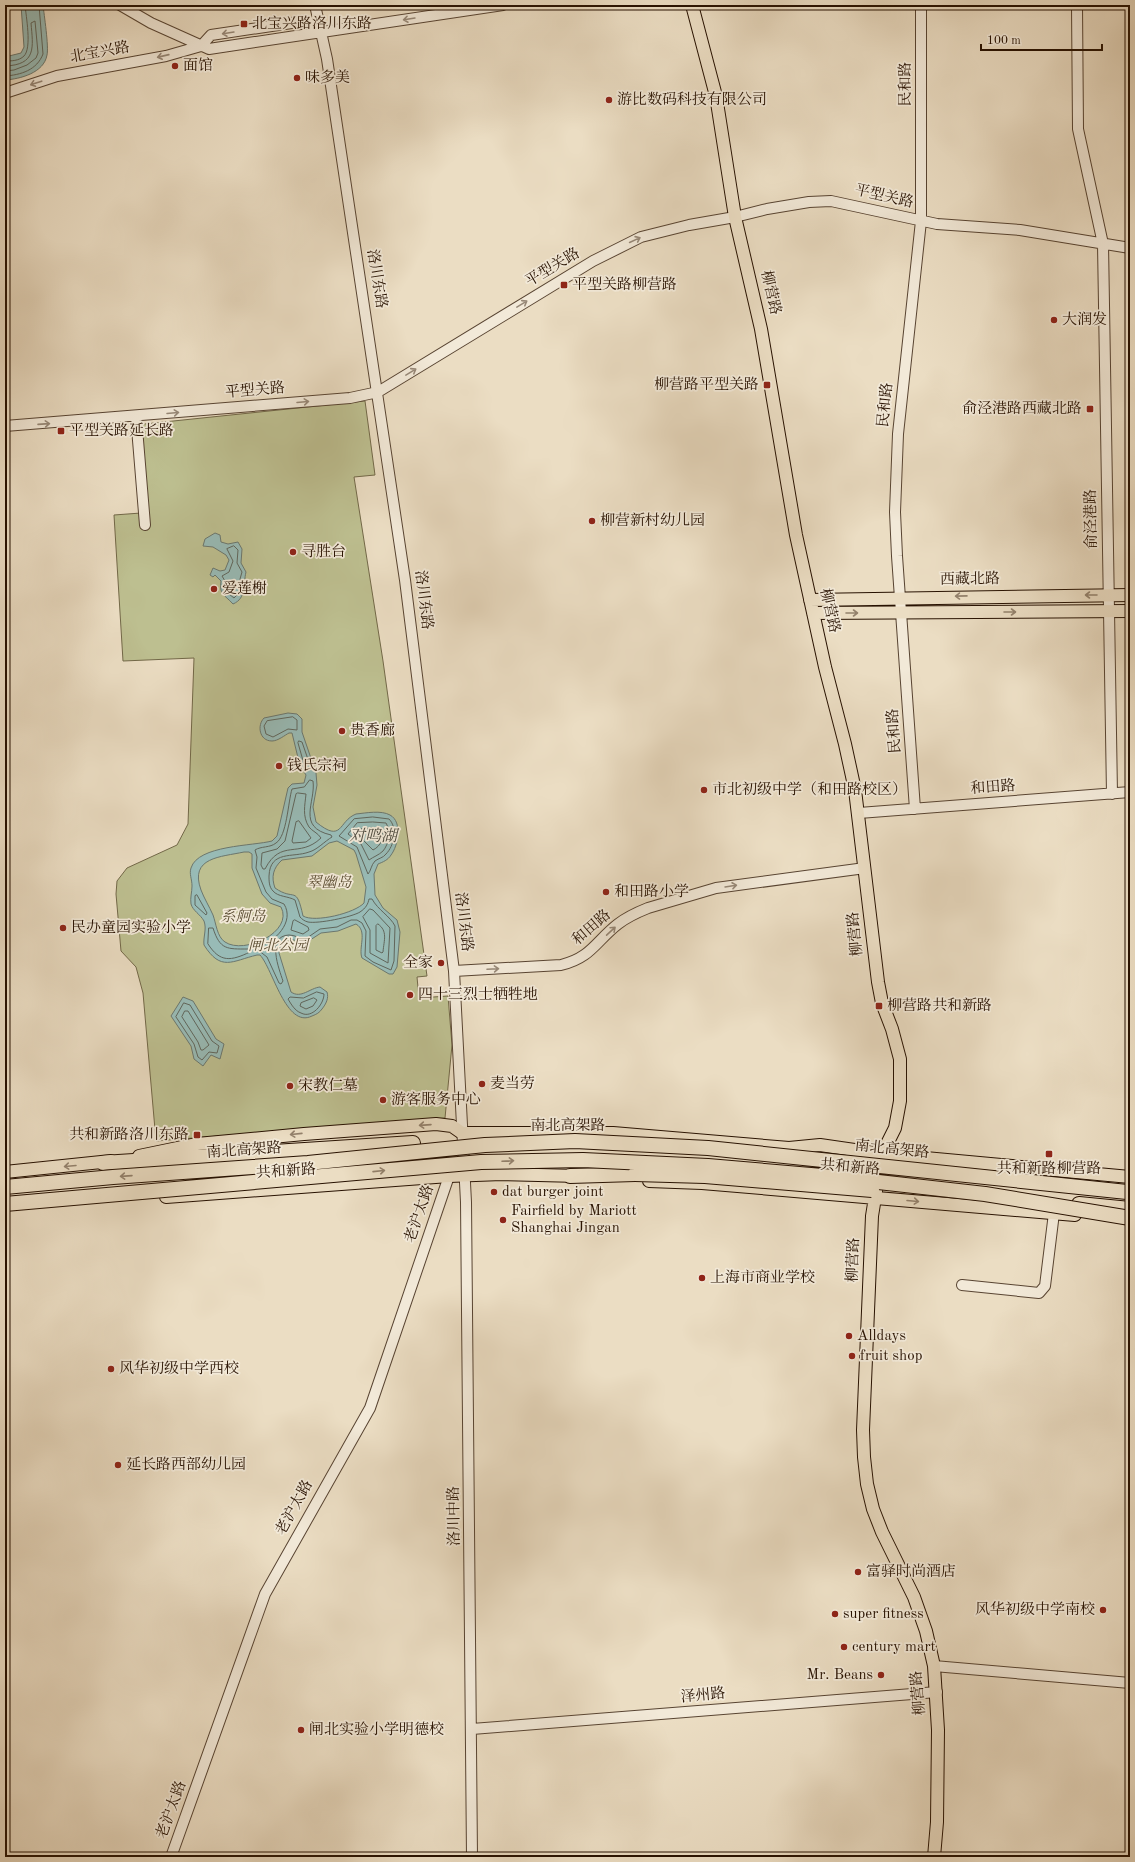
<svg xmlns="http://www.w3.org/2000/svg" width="1135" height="1862" font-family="'Old Standard TT','Noto Serif SC',serif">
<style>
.green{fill:#bdbf90;stroke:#726848}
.water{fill:#98bbb6;stroke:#6b776e;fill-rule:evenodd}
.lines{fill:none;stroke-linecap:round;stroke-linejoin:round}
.shore{stroke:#60665c;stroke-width:1}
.minor-casing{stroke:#584432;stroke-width:12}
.major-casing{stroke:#271101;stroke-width:14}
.highway-casing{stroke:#271101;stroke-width:16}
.minor{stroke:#f2e9d8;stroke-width:10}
.major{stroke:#ebddc3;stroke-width:12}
.highway{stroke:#ebddc3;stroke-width:14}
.highway-bridge-casing{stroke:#271101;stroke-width:16;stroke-linecap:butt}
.highway-bridge{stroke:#ebddc3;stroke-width:14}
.oneway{stroke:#978877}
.oneway2{stroke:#93816c}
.poi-dot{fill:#8f2418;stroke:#f2e9d8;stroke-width:1.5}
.labels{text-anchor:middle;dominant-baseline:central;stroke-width:3.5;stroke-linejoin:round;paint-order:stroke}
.poi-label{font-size:15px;fill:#271101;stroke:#f2e9d8;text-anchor:start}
.street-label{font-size:15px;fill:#271101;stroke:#f2e9d8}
.park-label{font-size:15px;font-style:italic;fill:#5c4e33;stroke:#f2e9d8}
.water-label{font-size:16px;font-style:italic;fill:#4f4c40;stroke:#f2e9d8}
</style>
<rect width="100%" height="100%" fill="#ebddc3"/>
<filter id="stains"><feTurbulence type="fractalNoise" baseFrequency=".005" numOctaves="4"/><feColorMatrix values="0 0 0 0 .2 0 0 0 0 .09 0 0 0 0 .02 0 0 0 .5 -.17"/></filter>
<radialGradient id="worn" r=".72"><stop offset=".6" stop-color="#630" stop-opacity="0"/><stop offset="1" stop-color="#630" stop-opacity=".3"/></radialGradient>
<path class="green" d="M365 401 375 475 354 477 383 661 427 976 417 977 419 998 448 996 452 1045 445 1118 156 1141 143 993 136 967 121 951 116 894 117 881 127 868 177 845 188 824 194 658 123 661 114 515 141 513 135 425Z"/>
<path class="water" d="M21 5H43C44 14 49 47 47 55 44 73 20 79 5 80V57L21 53 24 47Z
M215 533 220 535 221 542 228 544 238 542 242 549 241 563 246 572C243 584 247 598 233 604 224 594 219 595 221 581L215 575 213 577 210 575 213 568 220 571 225 570 229 560 226 555 213 547 203 546 205 539Z
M288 713 297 714 302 719V732L316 773 317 785 313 807 316 822C343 844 338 821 356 814 366 813 381 810 390 815 403 822 398 846 391 855 388 860 383 862 378 864L374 874 375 895 383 908 397 920 400 932 397 967 393 974H389L362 958C358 948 368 931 356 924L338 931 321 933 304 944 294 940H285L281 944 279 953 291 992C301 999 310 988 320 987L327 992C329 998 326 1004 322 1009 319 1013 317 1014 312 1016 286 1029 273 969 260 955H257C232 961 221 972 204 945 203 937 207 929 204 921 200 914 193 911 191 904 190 898 192 892 192 886 192 879 189 874 191 868 198 845 253 846 272 841L277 836 288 788 292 784 304 783 306 775 300 766 292 733H289C285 735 278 741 272 741 259 741 257 725 264 718ZM337 841 354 850 356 854 366 887 364 903C355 913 315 923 303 916 296 884 295 902 275 888 271 877 273 868 282 860L312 856 329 843ZM244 852H249L252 854V868L262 894 270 903 281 907C294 932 244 955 225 942 217 937 216 923 213 915 209 906 204 898 201 890 189 857 221 857 244 852Z
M183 997 193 1001 216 1039 224 1044 220 1059 211 1055 203 1066 194 1059 191 1046 171 1016Z"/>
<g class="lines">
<path class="shore" d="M5 61C11 61 19 61 24 56 32 48 26 16 25 5
M5 66C37 65 33 47 31 23L35 21 38 53 36 58 27 65 14 70 5 71
M5 76C21 75 37 70 43 54L39 5
M234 546 238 550 237 563 242 572 240 579 242 585 238 594 234 598 224 590 225 581 222 576 229 572 233 561 227 549Z
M293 717 297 720V730L288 729 273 737 266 734 264 726 267 721Z
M299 741 302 742 311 768 310 770 304 764 298 743Z
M310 780 313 781C316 802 296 827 331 835L332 837C325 841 317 850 309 852 293 858 270 850 269 876 269 881 269 887 273 891 278 897 288 896 295 900L300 917C302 919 304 921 308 922 318 924 352 917 360 912 366 908 368 904 369 899H372C378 910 390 916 395 926L394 961 391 970 373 962 365 956 366 931 362 923 357 920H351L337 927 320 929 304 940C299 938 295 935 289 935 266 936 279 969 283 981L281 984 279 983 267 957 258 950V947C275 942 295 922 284 904L272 899 266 892 256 868 257 857 255 850C261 846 270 848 276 843 287 836 288 802 292 789L304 787Z
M298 793 306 794C305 805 302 816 309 827 312 831 318 833 321 838 299 859 281 838 265 869H263L261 865 262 853 277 849 285 841 296 794Z
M373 817 389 819C398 828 394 846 386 854 383 858 379 858 375 861 371 865 371 871 368 874L357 847 339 836 354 819Z
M299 821 311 838 306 842 293 843 292 841 296 822Z
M373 822 386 823C391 831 389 844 383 851 379 855 373 857 369 860L361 844 348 834 357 823Z
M382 828C385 837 381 846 373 850L357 834 361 829Z
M197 895 207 913 206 915 195 905V896Z
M370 909 373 910 390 928 388 963 370 953V930L363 917Z
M295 920 308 927 309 930 303 934 291 930 293 921Z
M378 924C388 931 384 940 383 952L382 953 376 950V926Z
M209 928H213C220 950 227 949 248 949L250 952C231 961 220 963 208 944Z
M317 992 324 994C324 1004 312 1019 301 1013 295 1011 291 1004 288 999L290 997 303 998Z
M314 998 317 1000 313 1006 306 1009 300 1006 301 1003Z
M184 1003 190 1005 212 1041 219 1046 217 1053 209 1052 202 1060 198 1057 194 1044 176 1017Z
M185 1011H188L209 1045 203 1050H201L198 1042 182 1017Z"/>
<defs>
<path id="minor" d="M120 5 151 23 209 49 322 32
M315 5 327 59 405 580 454 971 466 1202 472 1857
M1077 5 1078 129 1103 244 1112 794
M5 93 57 76 166 56 201 46 211 35 305 21 322 32 503 5
M136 416 145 525
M5 426 350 398 378 392 593 261 641 237 689 225 735 217 767 209 809 202 831 201 937 224 1020 230 1130 248
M915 809 897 556 895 512 898 434 921 221V5
M859 813 1130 792
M454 971 561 965C591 958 596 941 618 924 627 917 638 912 648 908L716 888 865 868
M962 1285 1039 1293 1045 1286 1054 1213
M934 1666 1130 1683
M472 1729 937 1692
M171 1857 265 1594 370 1408 449 1176"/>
<path id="major" d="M692 5 716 96 735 217 761 329 796 535 825 667 845 744 855 790 878 982 882 1003 892 1029 900 1059V1101L895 1128 882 1154 872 1216 863 1430 864 1457 867 1484 873 1509 882 1532 914 1597 926 1631 934 1666 938 1730 937 1822 934 1857
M810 600 1130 595
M813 613 1130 611
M139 1156 197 1144 304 1134 436 1124 452 1126 462 1133H613L789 1148 820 1145 882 1154 1130 1177
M5 1172 111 1161
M649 1181 702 1183 1075 1215
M166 1197 449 1176 502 1174 579 1176"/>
<path id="highway" d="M103 1163 413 1143
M570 1176 635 1174
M1079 1204 1130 1209"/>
</defs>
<use href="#minor" class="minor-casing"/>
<use href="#major" class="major-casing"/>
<use href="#highway" class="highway-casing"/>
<use href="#minor" class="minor"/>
<use href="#major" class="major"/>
<use href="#highway" class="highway"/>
<defs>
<path id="highway-bridge" d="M635 1174 705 1176 872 1190
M5 1187 113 1177 308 1163 485 1145 575 1141 708 1148 1127 1192
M5 1204 481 1162 583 1160 708 1166 834 1177 985 1194 1130 1218"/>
</defs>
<use href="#highway-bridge" class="highway-bridge-casing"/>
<use href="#highway-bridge" class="highway-bridge"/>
</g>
<defs><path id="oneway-shaft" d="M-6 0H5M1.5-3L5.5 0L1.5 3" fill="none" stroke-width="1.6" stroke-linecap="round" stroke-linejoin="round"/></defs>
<g class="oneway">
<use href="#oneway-shaft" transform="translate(409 19) rotate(171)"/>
<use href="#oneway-shaft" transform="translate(228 33) rotate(171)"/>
<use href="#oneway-shaft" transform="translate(163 56) rotate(167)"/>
<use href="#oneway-shaft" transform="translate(36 83) rotate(162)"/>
<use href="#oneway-shaft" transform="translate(635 240) rotate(-25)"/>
<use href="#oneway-shaft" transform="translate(522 304) rotate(-31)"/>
<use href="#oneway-shaft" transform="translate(411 372) rotate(-31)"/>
<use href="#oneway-shaft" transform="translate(303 402) rotate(-5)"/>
<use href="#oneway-shaft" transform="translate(173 413) rotate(-5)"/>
<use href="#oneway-shaft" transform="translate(44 424) rotate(-4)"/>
<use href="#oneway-shaft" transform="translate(731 886) rotate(-9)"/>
<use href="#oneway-shaft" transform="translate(611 931) rotate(-43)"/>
<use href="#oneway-shaft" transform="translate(493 969) rotate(-3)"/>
</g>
<g class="oneway2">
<use href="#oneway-shaft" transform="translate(1091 595) rotate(180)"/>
<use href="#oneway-shaft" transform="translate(961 596) rotate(179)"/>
<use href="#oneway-shaft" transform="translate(1010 612)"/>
<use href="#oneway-shaft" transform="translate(852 613)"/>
<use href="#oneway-shaft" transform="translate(425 1125) rotate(176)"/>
<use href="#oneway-shaft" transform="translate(296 1134) rotate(174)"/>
<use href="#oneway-shaft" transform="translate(508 1161) rotate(-3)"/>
<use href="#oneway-shaft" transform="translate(70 1166) rotate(175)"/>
<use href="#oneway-shaft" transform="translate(379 1171) rotate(-6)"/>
<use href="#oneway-shaft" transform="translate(126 1176) rotate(176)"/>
<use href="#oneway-shaft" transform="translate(913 1201) rotate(5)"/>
</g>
<g class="poi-dot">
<rect x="240" y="20" width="8" height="8" rx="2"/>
<circle cx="175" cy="66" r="4"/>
<circle cx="297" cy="78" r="4"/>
<circle cx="609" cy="100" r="4"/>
<rect x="560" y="281" width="8" height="8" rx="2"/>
<circle cx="1054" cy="320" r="4"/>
<rect x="763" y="381" width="8" height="8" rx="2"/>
<rect x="1086" y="405" width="8" height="8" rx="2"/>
<rect x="57" y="427" width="8" height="8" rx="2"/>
<circle cx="592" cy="521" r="4"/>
<circle cx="293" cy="552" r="4"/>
<circle cx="214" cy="589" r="4"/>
<circle cx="342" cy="731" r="4"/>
<circle cx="279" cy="766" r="4"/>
<circle cx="704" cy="790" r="4"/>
<circle cx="606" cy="892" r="4"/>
<circle cx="63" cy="928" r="4"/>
<circle cx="441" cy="963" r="4"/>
<circle cx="410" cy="995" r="4"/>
<rect x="875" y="1002" width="8" height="8" rx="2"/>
<circle cx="482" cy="1084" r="4"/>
<circle cx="290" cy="1086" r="4"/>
<circle cx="383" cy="1100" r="4"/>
<rect x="193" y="1131" width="8" height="8" rx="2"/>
<rect x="1045" y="1150" width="8" height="8" rx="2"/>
<circle cx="494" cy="1192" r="4"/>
<circle cx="503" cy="1220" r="4"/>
<circle cx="702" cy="1278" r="4"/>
<circle cx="849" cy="1336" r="4"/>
<circle cx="852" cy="1356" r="4"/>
<circle cx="111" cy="1369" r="4"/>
<circle cx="118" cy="1465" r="4"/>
<circle cx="858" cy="1572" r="4"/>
<circle cx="1103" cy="1610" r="4"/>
<circle cx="835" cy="1614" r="4"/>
<circle cx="844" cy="1647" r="4"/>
<circle cx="881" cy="1675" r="4"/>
<circle cx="301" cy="1730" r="4"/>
</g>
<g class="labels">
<g class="poi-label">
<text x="252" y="24">北宝兴路洛川东路</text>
<text x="183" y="66">面馆</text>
<text x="305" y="78">味多美</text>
<text x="617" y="100">游比数码科技有限公司</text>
<text x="572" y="285">平型关路柳营路</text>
<text x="1062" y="320">大润发</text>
<text x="759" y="385" text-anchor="end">柳营路平型关路</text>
<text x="1082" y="409" text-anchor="end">俞泾港路西藏北路</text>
<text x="69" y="431">平型关路延长路</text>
<text x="600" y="521">柳营新村幼儿园</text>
<text x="301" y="552">寻胜台</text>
<text x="222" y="589">爱莲榭</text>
<text x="350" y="731">贵香廊</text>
<text x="287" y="766">钱氏宗祠</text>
<text x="712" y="790">市北初级中学（和田路校区）</text>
<text x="614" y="892">和田路小学</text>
<text x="71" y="928">民办童园实验小学</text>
<text x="433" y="963" text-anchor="end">全家</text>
<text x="418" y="995">四十三烈士牺牲地</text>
<text x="887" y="1006">柳营路共和新路</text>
<text x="490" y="1084">麦当劳</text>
<text x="298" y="1086">宋教仁墓</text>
<text x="391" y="1100">游客服务中心</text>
<text x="189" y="1135" text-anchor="end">共和新路洛川东路</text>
<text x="1049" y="1169" text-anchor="middle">共和新路柳营路</text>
<text x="502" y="1192">dat burger joint</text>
<text x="511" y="1211">Fairfield by Mariott<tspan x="511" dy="17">Shanghai Jingan</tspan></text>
<text x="710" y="1278">上海市商业学校</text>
<text x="857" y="1336">Alldays</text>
<text x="860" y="1356">fruit shop</text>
<text x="119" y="1369">风华初级中学西校</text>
<text x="126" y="1465">延长路西部幼儿园</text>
<text x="866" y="1572">富驿时尚酒店</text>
<text x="1095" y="1610" text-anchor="end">风华初级中学南校</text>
<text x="843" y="1614">super fitness</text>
<text x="852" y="1647">century mart</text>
<text x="873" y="1675" text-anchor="end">Mr. Beans</text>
<text x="309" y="1730">闸北实验小学明德校</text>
</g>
<g class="street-label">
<text transform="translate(100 53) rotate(-10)">北宝兴路</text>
<text transform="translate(906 84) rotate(-90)">民和路</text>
<text transform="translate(884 197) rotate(13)">平型关路</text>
<text transform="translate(553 268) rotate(-31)">平型关路</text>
<text transform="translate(376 279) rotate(81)">洛川东路</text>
<text transform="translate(770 293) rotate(77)">柳营路</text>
<text transform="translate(255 391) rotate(-5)">平型关路</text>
<text transform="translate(886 405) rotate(-84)">民和路</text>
<text transform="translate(1092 519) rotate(-91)">俞泾港路</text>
<text transform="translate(970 580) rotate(-1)">西藏北路</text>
<text transform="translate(423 600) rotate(83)">洛川东路</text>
<text transform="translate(829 611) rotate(77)">柳营路</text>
<text transform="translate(895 731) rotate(-94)">民和路</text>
<text transform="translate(993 788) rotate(-4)">和田路</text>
<text transform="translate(463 922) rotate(83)">洛川东路</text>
<text transform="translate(592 928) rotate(-41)">和田路</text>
<text transform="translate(856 934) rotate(-96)">柳营路</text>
<text x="568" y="1126">南北高架路</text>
<text transform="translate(892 1150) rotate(6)">南北高架路</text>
<text transform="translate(244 1151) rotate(-4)">南北高架路</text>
<text transform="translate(850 1168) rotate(5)">共和新路</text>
<text transform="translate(286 1172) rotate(-4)">共和新路</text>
<text transform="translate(420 1214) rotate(-71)">老沪太路</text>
<text transform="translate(854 1260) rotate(-88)">柳营路</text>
<text transform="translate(295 1508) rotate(-61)">老沪太路</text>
<text transform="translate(455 1516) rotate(-91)">洛川中路</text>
<text transform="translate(919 1693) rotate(-95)">柳营路</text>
<text transform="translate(703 1696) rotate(-5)">泽州路</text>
<text transform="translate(172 1810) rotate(-70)">老沪太路</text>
</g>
<g class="park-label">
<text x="329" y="883">翠幽岛</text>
<text x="243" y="917">系舸岛</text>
<text x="278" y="946">闸北公园</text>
</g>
<g class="water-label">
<text x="373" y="837">对鸣湖</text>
</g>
</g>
<rect width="1135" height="1862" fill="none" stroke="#ebddc3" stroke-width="20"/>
<rect x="6" y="6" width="1123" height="1850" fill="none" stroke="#271101" stroke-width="2"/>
<rect x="10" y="10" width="1115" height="1842" fill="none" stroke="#271101"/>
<path d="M981 44v6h121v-6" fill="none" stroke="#271101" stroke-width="2"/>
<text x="987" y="44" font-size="12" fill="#271101" stroke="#f2e9d8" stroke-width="3" paint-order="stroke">100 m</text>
<rect width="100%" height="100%" filter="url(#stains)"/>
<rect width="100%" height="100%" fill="url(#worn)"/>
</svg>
